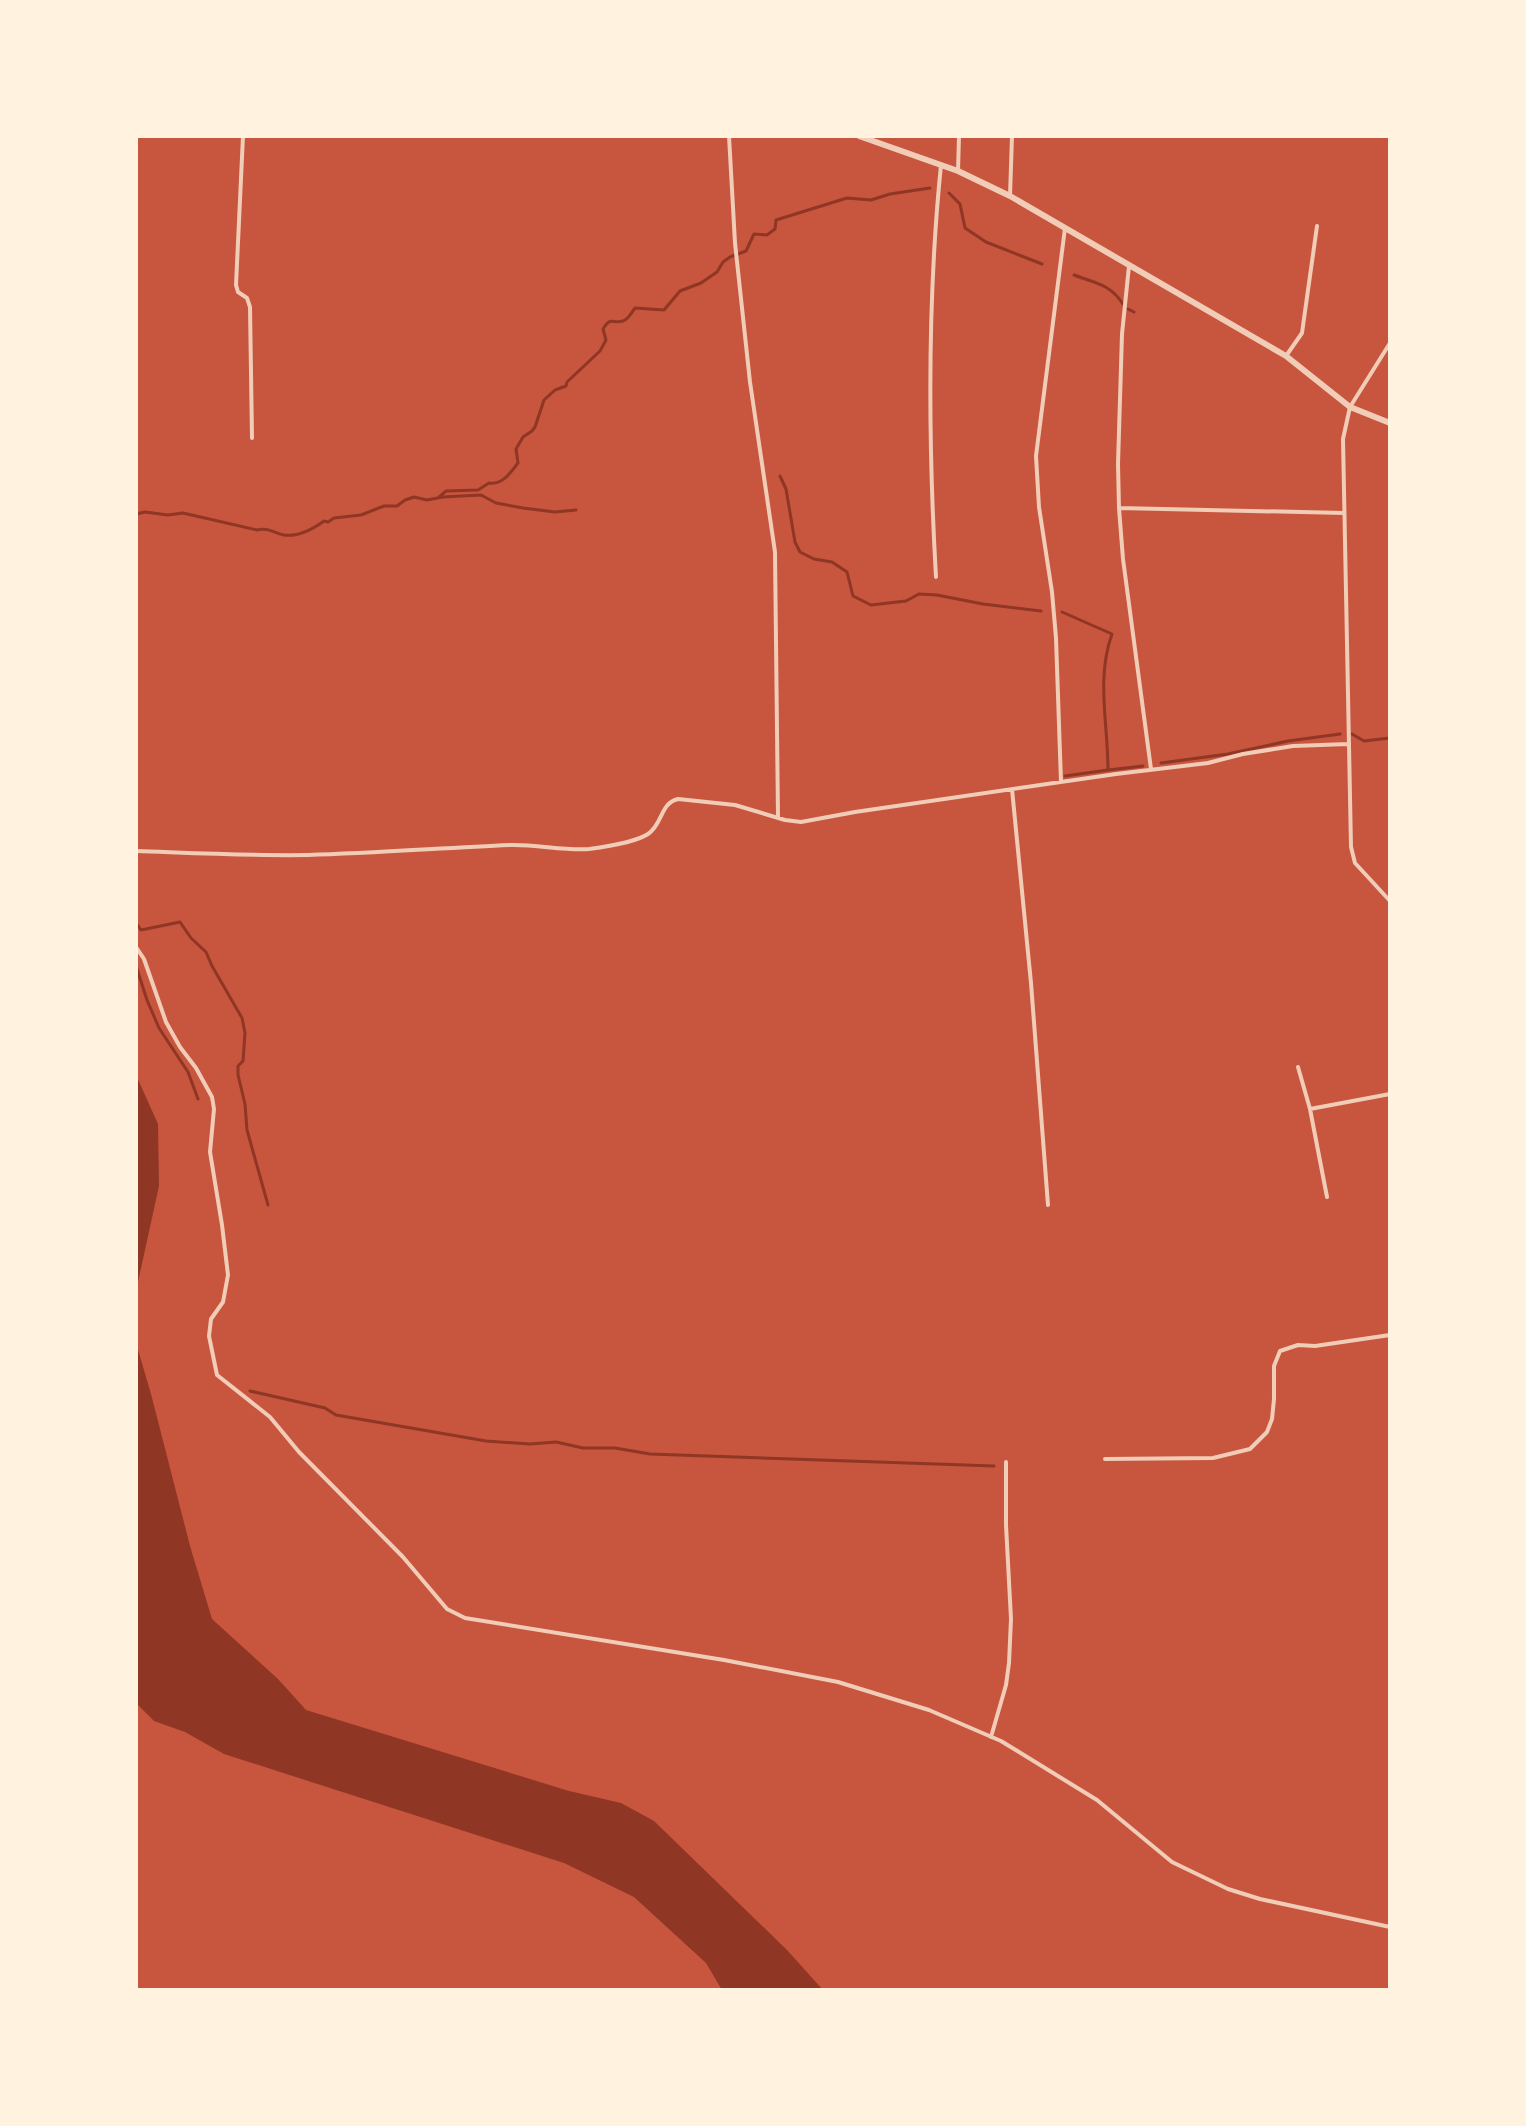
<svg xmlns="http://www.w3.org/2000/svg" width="1526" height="2126" font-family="'Source Serif 4',serif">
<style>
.water{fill:#8f3625}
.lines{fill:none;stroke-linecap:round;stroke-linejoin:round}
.stream{stroke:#8f3625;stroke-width:3}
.minor{stroke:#f1ccb7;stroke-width:4}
.tertiary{stroke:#f1ccb7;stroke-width:6}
</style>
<rect width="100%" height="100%" fill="#c8553d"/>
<path class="water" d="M136 1075 158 1124 159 1186 136 1291Z
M136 1343 151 1394 190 1546 212 1619 278 1679 306 1710 569 1791 621 1803 654 1821 787 1950 823 1990H722L706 1963 634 1897 564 1863 224 1754 185 1732 154 1721 136 1703Z"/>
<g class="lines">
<path class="stream" d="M949 193 960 204 965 228 986 242 1042 264
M1074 275C1095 283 1110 284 1123 304
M1128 309 1134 312
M780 476 786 489 795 542 800 552 814 559 832 562 847 572 853 596 871 605 906 601 919 594 937 595 983 604 1041 611
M438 498 446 491 478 490 489 483C503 485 510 473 518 463L516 449 523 437 532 431 535 427 544 400 555 390 566 386 567 382 600 351 606 340 603 329C611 316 612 324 623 321 628 320 632 312 635 308L664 310 680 291 701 283 717 272 723 262 730 257 746 251 754 234 767 235 775 229 776 220 847 198 871 200 890 194 930 188
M136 514 145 512 168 515 183 513 257 530C269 527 273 533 284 535 298 537 313 529 324 521L328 522 334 518 361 515 384 506H397L405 500 414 497 427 500 443 497 481 495 496 503 523 508 555 512 576 510
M1062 612 1112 634C1096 678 1108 724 1108 770L1143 766
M1352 734 1364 741 1390 738
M1161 763 1228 754 1288 741 1340 734
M1065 776 1108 770
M136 923 141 930 180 922 191 938 206 952 212 966 242 1018 245 1033 243 1061 238 1066V1075L245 1104 247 1130 268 1205
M136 966 147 1000 159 1028 188 1072 198 1099
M250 1391 325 1408 336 1415 486 1441 530 1444 556 1442 583 1448H615L650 1454 994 1466"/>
<path class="minor" d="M243 136 236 285 238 292 247 298 250 307 252 438
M729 136 735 243 750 382 775 552 778 817
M958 171 959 136
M1010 196 1012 136
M1129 266 1122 334 1118 464 1119 508 1123 559 1151 769
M1390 343 1350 407 1343 439 1351 847 1355 863 1390 901
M1286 356 1302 333 1317 226
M1119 508 1344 513
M936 577C928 439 927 302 941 165
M1061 782 1056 638 1052 592 1039 507 1036 456 1065 228
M1012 789 1031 983 1048 1205
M136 851C193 853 250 856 308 855 375 853 442 848 510 845 535 844 565 851 589 849 604 847 636 842 648 834 663 824 660 803 678 799L735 805 785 820 801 822 855 812 1116 774 1208 763 1243 754 1293 746 1348 744
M136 947 144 959 166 1022 180 1047 196 1068 212 1097 214 1109 210 1152 222 1225 228 1275 223 1302 211 1319 209 1336 217 1375 270 1417 299 1452 403 1557 447 1609 465 1618 724 1660 838 1682 929 1710 1001 1741 1097 1800 1172 1862 1228 1889 1260 1899 1390 1927
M1298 1067 1310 1109
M1327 1197 1310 1109 1390 1094
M1105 1459 1213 1458 1250 1449 1267 1432 1272 1419 1274 1399V1366L1280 1351 1298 1345 1315 1346 1390 1335
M991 1737 1006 1685 1009 1663 1011 1619 1006 1525V1462"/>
<path class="tertiary" d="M859 136 958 171 1010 196 1286 356 1350 407 1390 423"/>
</g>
<rect width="1526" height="2126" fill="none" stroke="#fff3e0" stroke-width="276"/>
</svg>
